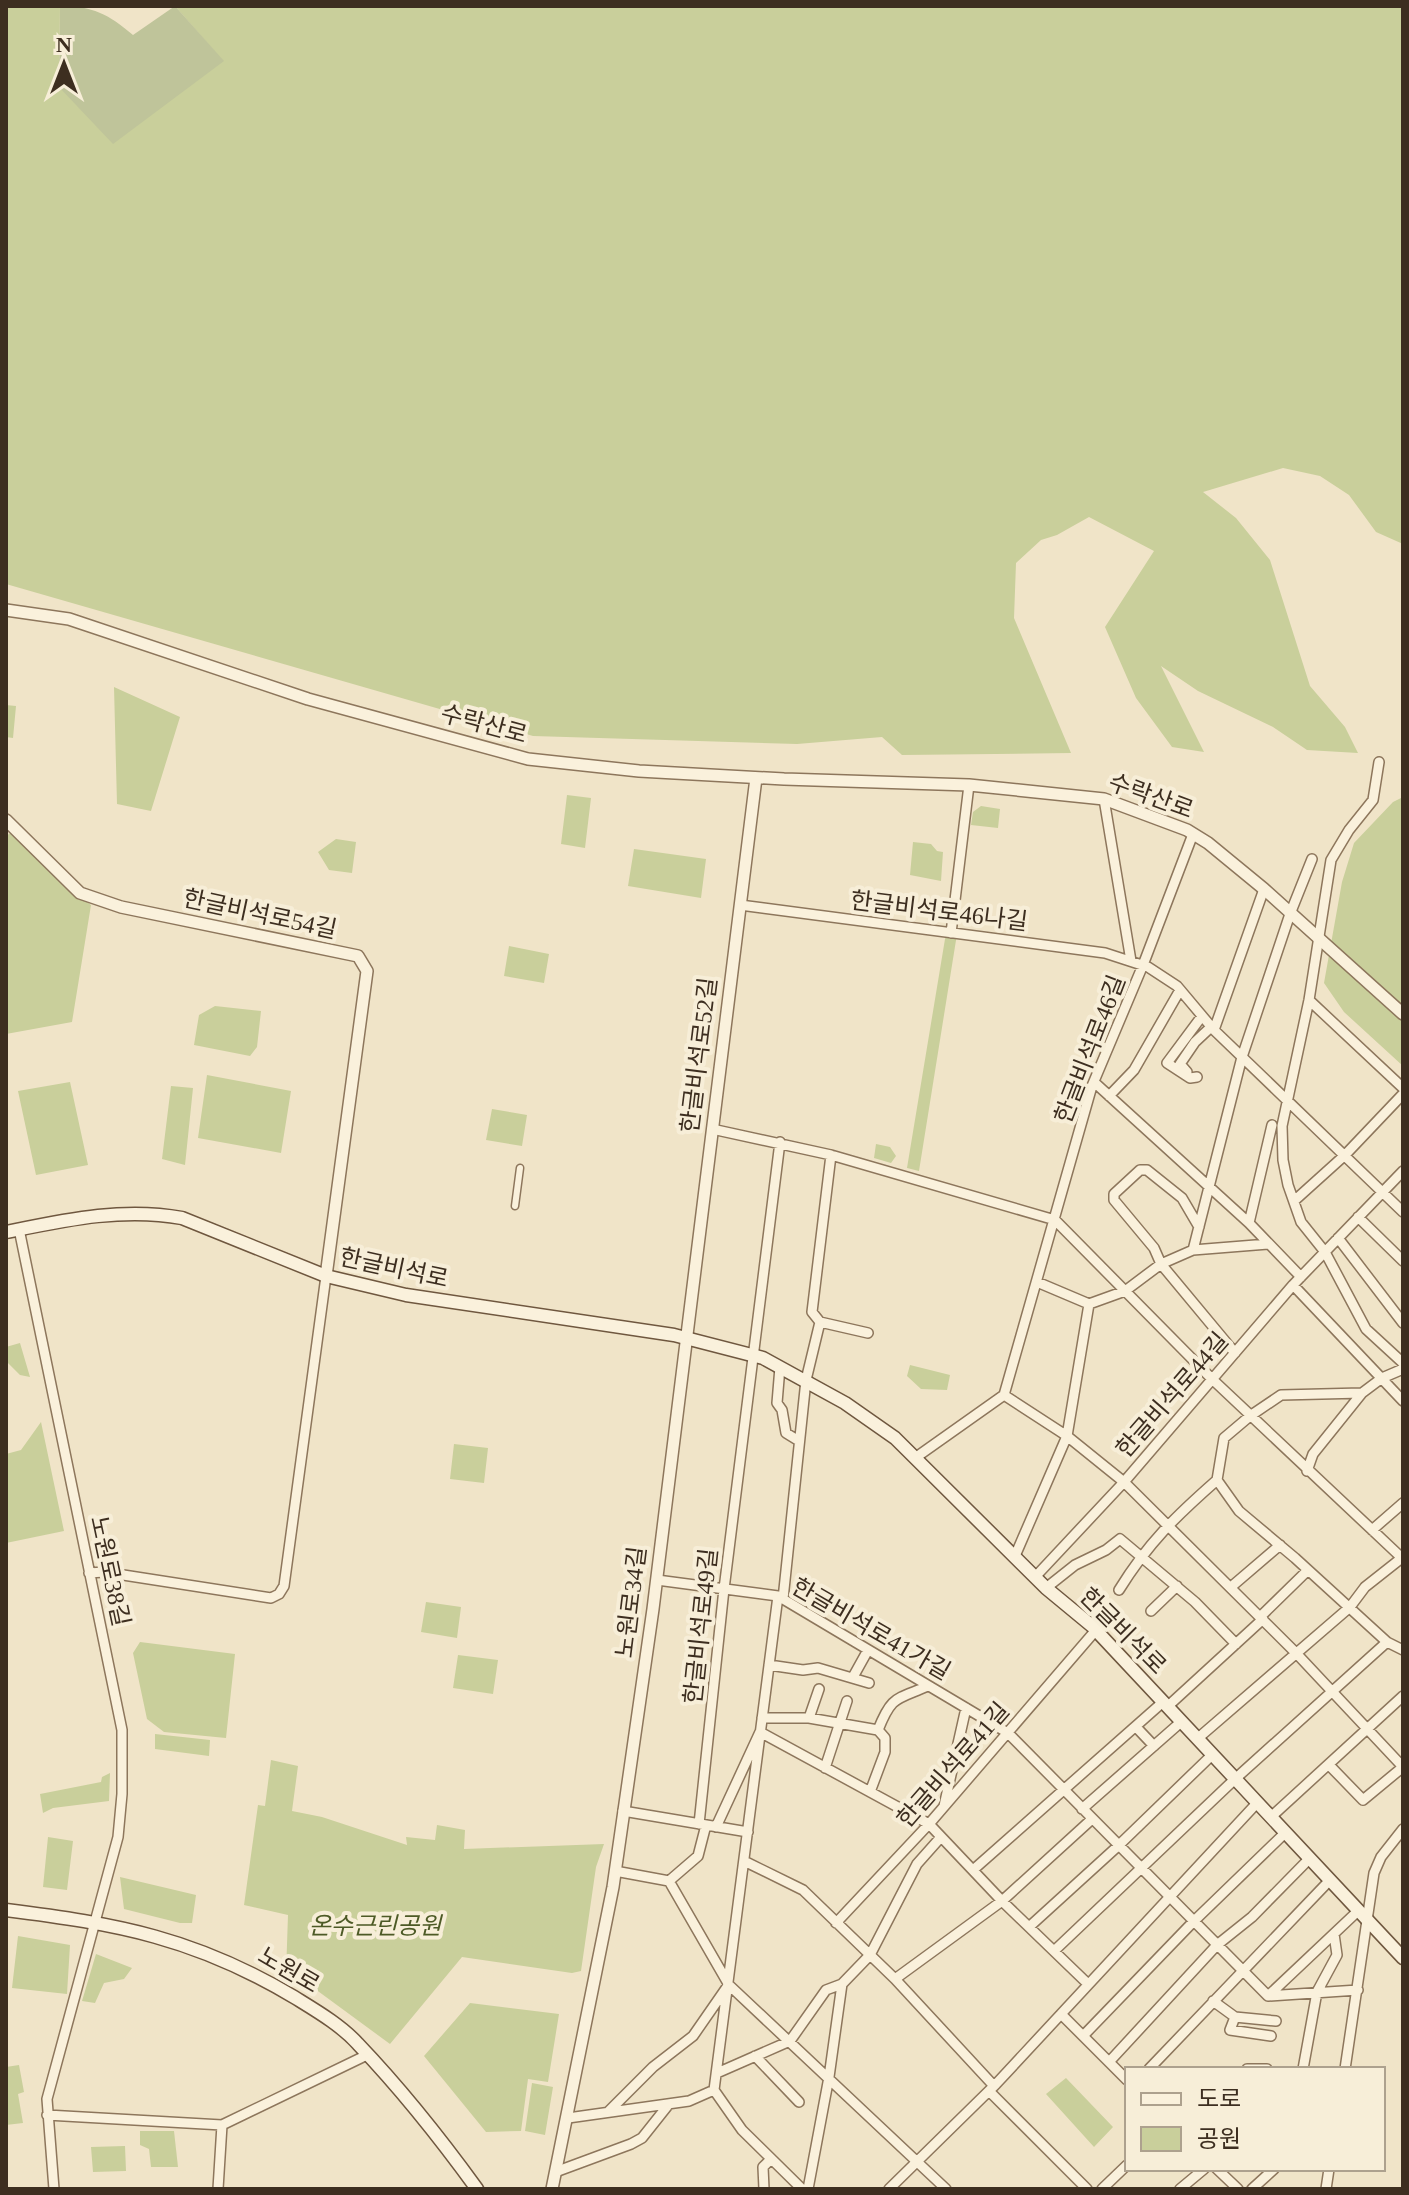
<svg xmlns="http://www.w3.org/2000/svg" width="1409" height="2195" font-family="'Times New Roman','Noto Sans KR',serif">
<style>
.green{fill:#c9cf9b}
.cemetery{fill:#bfc49a}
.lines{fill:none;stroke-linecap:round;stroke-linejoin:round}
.pedestrian-casing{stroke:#8d765c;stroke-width:9}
.minor-casing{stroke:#8d765c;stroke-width:12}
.tertiary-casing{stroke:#8d765c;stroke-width:14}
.secondary-casing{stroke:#6f573f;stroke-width:15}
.pedestrian{stroke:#faf1dc;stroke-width:6}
.minor{stroke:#faf1dc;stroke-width:9}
.tertiary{stroke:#faf1dc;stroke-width:11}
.secondary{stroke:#faf1dc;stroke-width:12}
.labels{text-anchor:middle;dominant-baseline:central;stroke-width:8;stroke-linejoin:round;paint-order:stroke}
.street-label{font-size:24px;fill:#3d2e20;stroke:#f7eed8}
.park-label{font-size:24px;font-style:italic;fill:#4d5a26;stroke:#f7eed8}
</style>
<rect width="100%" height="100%" fill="#f0e4c8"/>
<path class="green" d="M6 6H60L59 87 223 61 175 6H1403V544L1376 532 1349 495 1320 476 1283 468 1203 492 1236 518 1270 560 1310 686 1345 727 1358 753 1307 750 1273 727 1198 691 1161 666 1204 752 1172 747 1136 698 1105 627 1154 551 1089 517 1057 535 1041 540 1016 563 1014 618 1071 753 902 755 882 737 797 744 533 736 6 584Z
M114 687 180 717 151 811 117 804Z
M6 705 16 706 13 738 6 737Z
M567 795 591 798 585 848 561 844Z
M1403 797V1066L1344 1012 1324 983 1342 882 1354 843 1393 802Z
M981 806 1000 809 998 828 971 825 973 812Z
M12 832 67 887 91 905 72 1022 6 1034V836Z
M336 839 356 842 352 873 329 870 318 852Z
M913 842 931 844 937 851 943 852 941 881 910 875Z
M634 849 706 859 701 898 628 886Z
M946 933 957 934 919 1171 907 1168Z
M509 946 549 954 544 983 504 976Z
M215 1006 261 1011 257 1047 250 1056 194 1045 199 1015Z
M207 1075 291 1091 281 1153 198 1138Z
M70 1082 88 1165 36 1175 18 1091Z
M171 1086 193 1088 185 1165 162 1159Z
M492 1109 527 1115 522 1146 486 1140Z
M876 1144 890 1147 896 1156 891 1163 874 1158Z
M20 1343 30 1377 20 1375 6 1361V1347Z
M910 1365 950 1375 947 1390 921 1389 907 1376Z
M41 1422 64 1531 6 1543V1454L21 1450Z
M454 1444 488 1448 484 1483 450 1479Z
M426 1602 461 1607 457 1638 421 1632Z
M140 1642 235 1654 226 1738 164 1732 147 1719 133 1653Z
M458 1655 498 1660 493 1694 453 1688Z
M155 1734 210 1740 209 1756 155 1749Z
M271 1760 298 1766 292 1811 322 1817 407 1845 406 1837 435 1840 437 1825 465 1830 464 1849 604 1844 596 1867 581 1971 572 1973 462 1957 390 2044 311 1986 286 1974 288 1915 244 1905 258 1805 265 1806Z
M110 1773 109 1801 53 1808 43 1813 40 1794 101 1782 102 1777Z
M48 1837 73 1841 67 1890 43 1887Z
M120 1877 196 1895 192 1923H180L124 1909Z
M18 1936 70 1945 67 1994 12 1988Z
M96 1954 132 1968 124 1979 104 1983 95 2003 82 2001Z
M470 2003 559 2014 548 2082 528 2079 521 2131 486 2132 424 2056Z
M19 2065 24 2092 18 2094 23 2123 6 2125V2067Z
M1066 2078 1113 2127 1094 2147 1046 2094Z
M532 2083 553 2087 545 2135 525 2131Z
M140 2131H174L178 2167H151L149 2149 140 2145Z
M125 2146 126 2171 93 2172 91 2147Z"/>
<path class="cemetery" d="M60 6C93 6 108 14 133 35L175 6 224 61 113 144 59 87Z"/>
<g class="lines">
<defs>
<path id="pedestrian" d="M515 1206 520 1168"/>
<path id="minor" d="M1379 762 1373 800 1349 830 1331 860 1309 1000 1282 1126 1283 1160 1288 1185 1301 1222 1325 1252 1366 1329 1403 1363
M1104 799 1131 961
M740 905 1105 953 1148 967 1177 986 1214 1030 1403 1212
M951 933 969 785
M1309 1000 1403 1088
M1214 1030 1264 889
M1187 1072 1180 1064 1195 1042 1211 1027
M1197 1077 1190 1078 1167 1063 1202 1016
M1094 1082 1249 1223 1301 1277
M1109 1096 1134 1070 1180 990
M712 1129 831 1155 1055 1220 1212 1379 1403 1559
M1294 1201 1345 1155 1403 1094
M1358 1217 1403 1261
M1249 1223 1272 1125
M1199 1227 1182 1198 1147 1170H1140L1114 1194V1200L1154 1248 1161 1264 1235 1353
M19 1229 122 1730V1794L118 1837 47 2099 54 2189
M1338 1238 1403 1323
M1193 1250 1268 1244
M1037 1282 1089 1304
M1293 1285 1403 1401
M820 1322 868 1333
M780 1367 777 1403 782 1410 786 1433 799 1441
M1403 1369 1382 1378 1362 1393 1281 1395 1250 1416 1224 1438 1217 1480 1239 1511 1295 1558 1387 1642 1403 1650
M1004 1395 1067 1436 1124 1482 1296 1653 1403 1767
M915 1458 1004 1395 1092 1086 1143 965 1193 834
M1307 1471 1313 1454 1362 1393
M1372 1530 1403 1503
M1015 1556 1067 1436 1089 1304 1125 1291 1161 1264 1193 1250 1242 1057 1290 914 1312 859
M89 1573 104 1572 271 1598 279 1594 284 1586 326 1276
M1036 1576 1124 1482 1293 1285 1403 1171
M657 1580 778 1596 1008 1733 1268 1996 1358 1990
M1231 1587 1280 1545
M1046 1588 1075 1565 1106 1550 1120 1539 1195 1602 1236 1644
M1119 1590C1148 1543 1176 1516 1217 1480
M783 1599 806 1380 820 1322 812 1312 831 1155
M1151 1611 1177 1586
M1260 1617 1308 1570
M769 1665 803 1670 818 1668 869 1683
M853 1677 868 1650
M1167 1707 1263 1619
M762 1718H809L878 1730 885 1738V1752L870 1792
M809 1718 819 1689
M1136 1727 1154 1746
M878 1730C892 1695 896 1700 928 1686
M1197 1739 1350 1607 1365 1587 1403 1557
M1329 1765 1363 1800 1403 1767
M825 1768 847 1701
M944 1806 966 1708
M1082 1809 1181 1722
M623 1811 748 1832
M1271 1817 1403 1696
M699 1824 724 1589 780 1142
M716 1827 760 1732 929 1824 1002 1901 1088 1984
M744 1861 803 1890 895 1979 994 2086
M973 1870 1163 1702
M615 1871 669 1881
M669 1881 729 1985 946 2189
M669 1881 698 1856 706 1825
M836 1923 929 1824 1096 1630
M1029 1927 1118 1846 1212 1755
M1054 1951 1235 1779 1387 1642
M895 1979 1002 1901 1092 1819
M1268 1996 1359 1910
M1213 2001 1235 2017 1276 2021
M1061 2014 1127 2080
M1235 2017 1230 2030 1271 2036
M1083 2036 1193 1922 1286 1832
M755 2056 799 2102
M1109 2062 1217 1945 1252 1917 1310 1858
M1149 2069 1330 1880
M1247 2069H1267
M1303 2069 1317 1992 1337 1955 1334 1934
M1345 2069 1374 1873 1381 1857 1403 1829
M717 2073 790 2041 826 1990 842 1984
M714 2090 778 1596
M714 2090 742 2130 802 2189
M989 2091 1087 2189
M608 2112 653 2067 693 2036 727 1987
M47 2115 222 2125 367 2055
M568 2118 689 2101 714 2090
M1217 2169 1238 2189
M558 2171 631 2144 642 2138 669 2104
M218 2189 222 2125
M764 2189 763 2167 771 2159
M808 2189 829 2077 842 1984 870 1955 917 1864 941 1837
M889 2189 996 2084 1257 1803
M1102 2189 1127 2165
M1180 2189 1204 2169
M1252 2189 1274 2169
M1326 2189 1329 2169"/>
<path id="tertiary" d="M6 610 69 619 308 699 528 759 639 771 784 779 969 785 1104 799 1187 830 1208 843 1264 889 1403 1014
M6 820 80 893 121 907 358 956 367 971 326 1276
M552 2189 613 1887 653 1609 756 778"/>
<path id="secondary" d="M6 1232C65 1220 123 1207 182 1218L326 1276 406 1295 674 1335 763 1358 845 1403 895 1438 1046 1588 1092 1626 1403 1958
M6 1910C118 1924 195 1938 294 1997 315 2010 341 2025 358 2044 401 2089 440 2138 477 2189"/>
</defs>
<use href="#pedestrian" class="pedestrian-casing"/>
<use href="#minor" class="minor-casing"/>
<use href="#tertiary" class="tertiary-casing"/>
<use href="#secondary" class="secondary-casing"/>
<use href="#pedestrian" class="pedestrian"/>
<use href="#minor" class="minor"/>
<use href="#tertiary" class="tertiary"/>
<use href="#secondary" class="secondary"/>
</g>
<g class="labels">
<g class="street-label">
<text transform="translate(484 724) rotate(15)">수락산로</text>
<text transform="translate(1151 796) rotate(20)">수락산로</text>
<text transform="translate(939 911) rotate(7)">한글비석로46나길</text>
<text transform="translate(260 914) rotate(12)">한글비석로54길</text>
<text transform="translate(1090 1049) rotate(-69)">한글비석로46길</text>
<text transform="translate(699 1055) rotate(-83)">한글비석로52길</text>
<text transform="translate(394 1268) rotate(12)">한글비석로</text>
<text transform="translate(1172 1395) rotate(-49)">한글비석로44길</text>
<text transform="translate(110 1571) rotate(78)">노원로38길</text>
<text transform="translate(631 1602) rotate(-83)">노원로34길</text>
<text transform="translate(701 1626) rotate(-84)">한글비석로49길</text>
<text transform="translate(871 1629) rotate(30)">한글비석로41가길</text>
<text transform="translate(1123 1631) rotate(45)">한글비석로</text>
<text transform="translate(953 1765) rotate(-49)">한글비석로41길</text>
<text transform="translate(289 1970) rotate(30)">노원로</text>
</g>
<g class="park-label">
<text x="375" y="1926">온수근린공원</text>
</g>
</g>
<rect width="1409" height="2195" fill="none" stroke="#3d2e20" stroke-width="16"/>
<rect x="1125" y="2067" width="260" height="104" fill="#f7eed8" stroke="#ada18e" stroke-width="2"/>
<rect x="1141" y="2093" width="40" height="12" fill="#faf1dc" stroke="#ada18e" stroke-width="2"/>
<text x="1197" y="2107" font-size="24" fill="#3d2e20">도로</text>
<rect x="1141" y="2127" width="40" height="24" fill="#c9cf9b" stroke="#ada18e" stroke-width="2"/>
<text x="1197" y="2147" font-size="24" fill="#3d2e20">공원</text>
<g transform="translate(64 64)" stroke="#f7eed8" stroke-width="6" paint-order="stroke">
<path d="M0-6L14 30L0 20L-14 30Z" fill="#3d2e20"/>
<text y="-12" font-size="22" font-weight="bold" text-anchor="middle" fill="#3d2e20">N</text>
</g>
</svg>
